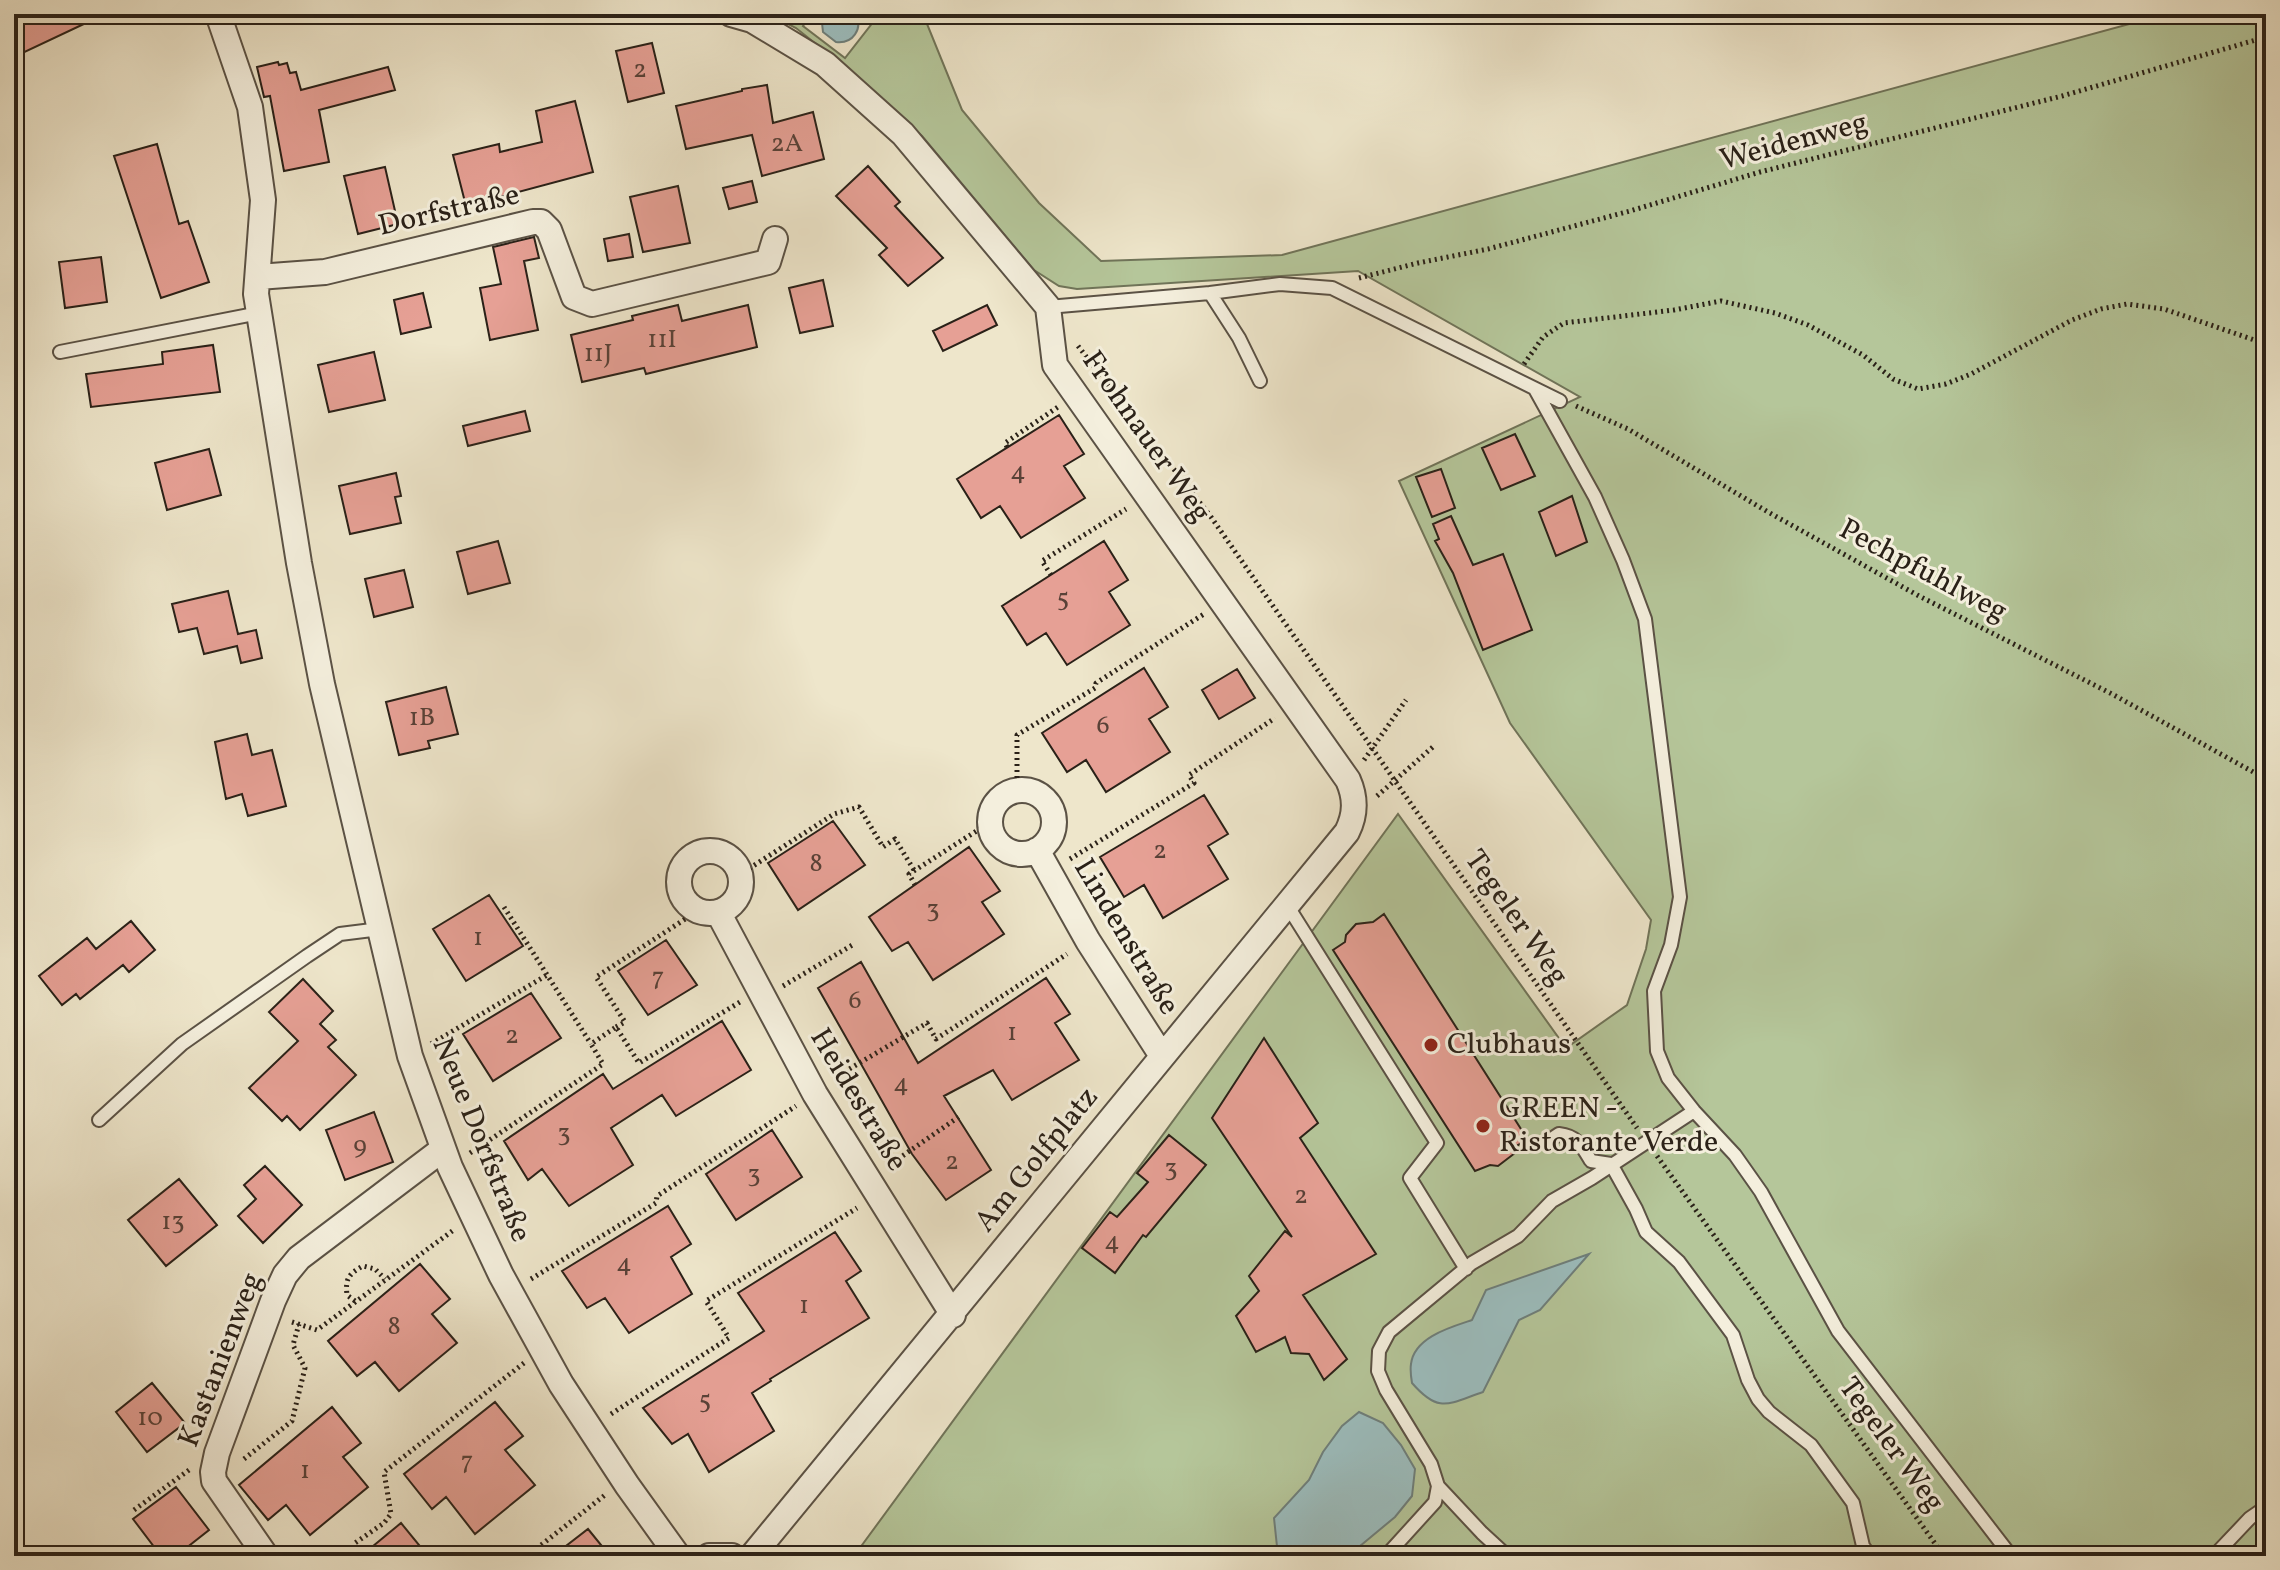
<svg xmlns="http://www.w3.org/2000/svg" width="2280" height="1570" font-family="Vollkorn,serif">
<style>
.green{fill:#b5c69a;stroke:#707459;stroke-width:2}
.water{fill:#9cbebf;stroke:#6e7f7c;stroke-width:2}
.building{fill:#e6a095;stroke:#2a2118;stroke-width:2}
.lines{fill:none;stroke-linecap:round;stroke-linejoin:round}
.service-casing{stroke:#5b5245;stroke-width:16}
.minor-casing{stroke:#5b5245;stroke-width:28}
.path{stroke:#2a2118;stroke-width:5;stroke-dasharray:2 4;stroke-linecap:butt}
.service{stroke:#f4efdd;stroke-width:12}
.minor{stroke:#f4efdd;stroke-width:24}
.poi-dot{fill:#8f2418;stroke:#f4efdd;stroke-width:3}
.labels{text-anchor:middle;dominant-baseline:central;stroke-width:6;stroke-linejoin:round;paint-order:stroke}
.number-label{font-size:26px;fill:#594137}
.street-label{font-size:30px;fill:#2a2118;stroke:#f4efdd}
.poi-label{font-size:30px;fill:#2a2118;stroke:#f4efdd;text-anchor:start}
</style>
<rect width="100%" height="100%" fill="#eee6cb"/>
<filter id="stains"><feTurbulence type="fractalNoise" baseFrequency=".0025" numOctaves="4"/><feColorMatrix values="0 0 0 0 .2 0 0 0 0 .09 0 0 0 0 .02 0 0 0 .5 -.17"/></filter>
<radialGradient id="worn" r=".72"><stop offset=".6" stop-color="#630" stop-opacity="0"/><stop offset="1" stop-color="#630" stop-opacity=".3"/></radialGradient>
<path class="green" d="M769 14H812L803 26 845 58 877 17 874 14H923L962 110 1039 203 1101 261 1282 255 2166 14H2266V1556H854L1398 814 1566 1048 1627 1005 1646 949 1651 920 1510 723 1399 481 1580 397 1358 271 1077 289 1059 286 1034 270 922 136 846 68 796 28Z"/>
<path class="water" d="M821 14H856C863 29 853 44 836 42L823 32Z
M1589 1254 1540 1310 1519 1320 1483 1392C1448 1404 1439 1414 1412 1383 1411 1377 1410 1370 1411 1364 1414 1337 1451 1327 1472 1320L1486 1290Z
M1359 1412 1383 1423 1401 1445 1415 1469 1412 1496 1395 1517 1348 1556H1278L1274 1518 1309 1480 1323 1452 1342 1426Z"/>
<path class="building" d="M14 14H105L14 57Z
M652 43 664 93 628 102 616 51Z
M278 62 279 65 287 63 290 73 296 72 301 90 388 67 395 90 319 110 329 162 284 171 270 96 264 97 257 67Z
M767 85 773 123 813 112 824 159 762 176 752 135 686 149 676 106 742 91V89Z
M575 101 593 172 466 206 453 155 499 144 500 152 542 142 536 111Z
M157 144 179 224 188 221 209 282 161 298 114 156Z
M868 166 900 202 895 206 943 258 908 286 879 255 887 248 836 196Z
M385 167 398 224 358 234 344 176Z
M752 181 757 202 729 209 723 188Z
M678 186 690 243 643 252 630 197Z
M629 234 633 257 608 261 604 239Z
M534 237 539 258 524 261 538 330 490 340 480 288 501 284 493 247Z
M101 257 107 302 65 308 59 262Z
M823 280 833 326 800 333 789 288Z
M423 293 431 327 401 334 394 300Z
M678 305 682 321 748 305 757 347 646 374 644 368 582 382 571 335 633 320 632 316Z
M987 305 997 325 943 351 933 331Z
M213 345 220 392 91 407 86 374 163 364 162 352Z
M374 352 385 400 329 412 318 365Z
M525 411 530 431 468 446 463 426Z
M1059 415 1084 454 1064 466 1085 498 1021 538 1000 506 981 518 957 479Z
M1515 434 1535 476 1501 490 1482 448Z
M209 449 221 495 167 510 155 463Z
M1441 469 1455 508 1432 517 1416 477Z
M396 473 401 496 395 497 401 523 350 534 339 486Z
M1572 496 1587 542 1556 556 1539 512Z
M1451 516 1473 565 1503 554 1532 630 1483 650 1453 573 1435 541 1439 539 1433 524Z
M498 541 510 583 468 594 457 552Z
M1104 541 1128 580 1109 592 1130 625 1067 665 1046 633 1027 645 1002 606Z
M404 570 413 607 374 617 365 579Z
M228 591 238 634 256 630 262 658 241 663 237 646 204 654 197 628 179 632 172 604Z
M1144 668 1168 707 1149 719 1170 752 1106 792 1086 760 1067 772 1042 733Z
M1237 669 1255 698 1219 719 1202 690Z
M446 687 458 734 428 741 430 748 399 755 386 702Z
M247 734 252 755 272 750 286 806 248 816 242 794 226 799 215 742Z
M1204 795 1228 834 1208 846 1228 879 1163 918 1144 885 1124 897 1100 857Z
M833 821 865 865 798 910 768 863Z
M969 847 1000 891 982 902 1004 934 933 980 908 942 892 951 869 917Z
M489 895 523 946 466 981 433 929Z
M1384 914 1528 1140 1516 1146 1515 1153 1498 1166 1490 1165 1475 1171 1333 950 1345 942 1346 935 1356 924 1373 922Z
M131 921 155 950 129 972 123 965 80 999 76 994 62 1005 39 976 87 938 96 949Z
M666 940 697 985 648 1015 618 971Z
M861 962 918 1063 1046 978 1070 1014 1055 1023 1079 1060 1012 1100 993 1070 944 1096 991 1170 946 1200 912 1154 818 988Z
M303 979 333 1011 320 1024 336 1040 328 1047 356 1075 300 1130 287 1116 282 1121 249 1088 298 1041 269 1012Z
M531 993 561 1038 493 1081 463 1034Z
M722 1021 751 1070 676 1116 662 1095 611 1128 633 1165 569 1206 542 1169 528 1180 504 1141 603 1074 613 1089Z
M1264 1038 1318 1123 1300 1138 1376 1254 1303 1295 1347 1359 1324 1380 1309 1354 1291 1353 1285 1337 1256 1352 1236 1316 1259 1291 1249 1276 1285 1231 1292 1237 1212 1118Z
M374 1112 393 1162 345 1180 326 1130Z
M772 1130 802 1177 736 1220 706 1174Z
M1169 1135 1206 1165 1146 1237 1143 1235 1115 1273 1082 1248 1110 1212 1117 1217 1148 1182 1137 1173Z
M265 1166 302 1205 263 1243 238 1216 256 1199 244 1185Z
M179 1179 217 1225 166 1266 128 1220Z
M668 1206 691 1244 671 1257 692 1294 629 1333 605 1298 587 1308 562 1271Z
M835 1232 861 1271 846 1281 869 1318 770 1379 771 1381 752 1393 774 1431 709 1472 688 1434 672 1444 643 1408 764 1331 738 1293Z
M420 1264 450 1299 432 1314 457 1343 399 1391 375 1362 357 1376 328 1341Z
M152 1383 185 1423 147 1452 116 1412Z
M495 1402 523 1436 505 1450 535 1485 475 1534 446 1497 432 1509 404 1474Z
M332 1407 361 1443 343 1457 368 1487 310 1535 286 1505 268 1520 239 1485Z
M176 1487 209 1530 176 1556H161L133 1519Z
M401 1523 428 1556H361Z
M588 1529 610 1556H553Z"/>
<g class="lines">
<defs>
<path id="service" d="M1210 293 1280 284 1332 288 1560 401
M1048 307 1210 293 1239 338 1260 381
M60 352 259 313
M1535 389 1595 497 1623 560 1645 619 1680 897 1671 945 1654 991 1657 1051 1668 1078 1694 1111 1735 1155 1761 1192 1838 1331 2011 1556
M1287 905 1437 1143 1410 1178 1466 1269
M99 1120 182 1044 307 956 340 934 380 929
M1547 1142 1559 1134C1577 1136 1582 1146 1591 1161L1611 1164 1636 1209 1646 1232 1679 1262 1733 1335 1748 1380 1758 1399 1769 1412 1811 1445 1853 1503 1863 1546 1870 1556
M1438 1486 1482 1533 1507 1556
M1386 1556 1435 1502 1438 1486 1431 1464 1386 1390 1378 1371 1379 1351 1389 1332 1472 1263 1518 1236 1552 1201 1592 1178 1694 1111
M2214 1556 2250 1518 2266 1507"/>
<path id="minor" d="M218 14 250 107 263 200 256 294 299 563 322 684 410 1056 450 1167 501 1275 561 1384 627 1485 678 1556
M731 14 752 20 825 64 903 134 1048 307 1055 365 1348 780C1356 798 1356 814 1347 832L752 1556
M258 277 325 272 533 222H541L549 230 574 297 592 304 768 262 775 239
M990 822a32 32 0 1 1 64 0a32 32 0 1 1-64 0Z
M1037 850 1088 941 1162 1056
M679 882a31 31 0 1 1 62 0a31 31 0 1 1-62 0Z
M718 912 815 1094 953 1315
M266 1556 214 1481 213 1472 217 1453 273 1301 285 1275 299 1258 443 1149
M709 1556H732"/>
</defs>
<use href="#service" class="service-casing"/>
<use href="#minor" class="minor-casing"/>
<path class="path" d="M1359 278 1418 263 1488 249 1630 211 1760 172 2062 96 2266 37
M1078 346 1211 517 1637 1128
M1524 364 1543 337 1564 323 1674 310 1721 301 1775 313 1808 325 1863 355 1893 379 1918 389 1946 384 1971 374 2072 320 2101 309 2127 304 2164 309 2266 344
M1576 406 1628 429 1768 512 1919 596 2112 694 2266 779
M1007 447 1005 443 1058 407
M1051 575 1042 561 1126 509
M1364 760 1406 700
M1017 790V735L1095 688 1096 683 1204 614
M1377 796 1434 746
M1070 859 1194 783 1189 775 1275 718
M739 875 834 814 859 807 883 847 895 839 914 870
M915 885 909 874 989 823
M504 907 591 1044
M783 986 854 944
M616 1027 625 1022 596 977 693 914
M431 1044 547 975
M834 1078 927 1023 936 1039 1067 954
M470 1153 603 1064 591 1044 616 1027 639 1063 740 1002
M1657 1156 1944 1556
M888 1166 960 1116
M531 1279 656 1203 657 1196 796 1106
M355 1301 347 1295C345 1278 349 1274 363 1266L375 1269 385 1279
M292 1322 317 1330 455 1229
M611 1414 729 1338 706 1301 857 1208
M244 1459 292 1421 305 1368 293 1345 299 1324
M134 1510 189 1470
M346 1556 355 1549V1543L384 1523 391 1514 384 1472 524 1363
M527 1556 605 1495"/>
<use href="#service" class="service"/>
<use href="#minor" class="minor"/>
</g>
<g class="poi-dot">
<circle cx="1431" cy="1045" r="8"/>
<circle cx="1483" cy="1126" r="8"/>
</g>
<g class="labels">
<g class="number-label">
<text x="640" y="70">2</text>
<text x="787" y="144">2A</text>
<text x="662" y="340">11I</text>
<text x="598" y="354">11J</text>
<text x="1018" y="472">4</text>
<text x="1063" y="599">5</text>
<text x="422" y="718">1B</text>
<text x="1103" y="726">6</text>
<text x="1160" y="851">2</text>
<text x="816" y="864">8</text>
<text x="933" y="910">3</text>
<text x="478" y="938">1</text>
<text x="658" y="978">7</text>
<text x="855" y="1001">6</text>
<text x="1012" y="1033">1</text>
<text x="512" y="1036">2</text>
<text x="901" y="1084">4</text>
<text x="564" y="1134">3</text>
<text x="360" y="1146">9</text>
<text x="952" y="1162">2</text>
<text x="1171" y="1169">3</text>
<text x="754" y="1175">3</text>
<text x="1301" y="1196">2</text>
<text x="173" y="1222">13</text>
<text x="1112" y="1242">4</text>
<text x="624" y="1264">4</text>
<text x="804" y="1306">1</text>
<text x="394" y="1327">8</text>
<text x="705" y="1401">5</text>
<text x="150" y="1418">10</text>
<text x="467" y="1462">7</text>
<text x="305" y="1471">1</text>
</g>
<g class="street-label">
<text transform="translate(1794 142) rotate(-15)">Weidenweg</text>
<text transform="translate(449 211) rotate(-13)">Dorfstraße</text>
<text transform="translate(1146 437) rotate(55)">Frohnauer Weg</text>
<text transform="translate(1923 571) rotate(28)">Pechpfuhlweg</text>
<text transform="translate(1516 918) rotate(55)">Tegeler Weg</text>
<text transform="translate(1126 937) rotate(59)">Lindenstraße</text>
<text transform="translate(858 1100) rotate(59)">Heidestraße</text>
<text transform="translate(481 1140) rotate(68)">Neue Dorfstraße</text>
<text transform="translate(1037 1160) rotate(-51)">Am Golfplatz</text>
<text transform="translate(221 1360) rotate(-69)">Kastanienweg</text>
<text transform="translate(1891 1445) rotate(54)">Tegeler Weg</text>
</g>
<g class="poi-label">
<text x="1447" y="1045">Clubhaus</text>
<text x="1499" y="1109">GREEN -<tspan x="1499" dy="34">Ristorante Verde</tspan></text>
</g>
</g>
<rect width="2280" height="1570" fill="none" stroke="#eee6cb" stroke-width="48"/>
<rect x="16" y="16" width="2248" height="1538" fill="none" stroke="#2a2118" stroke-width="4"/>
<rect x="24" y="24" width="2232" height="1522" fill="none" stroke="#2a2118" stroke-width="2"/>
<rect width="100%" height="100%" filter="url(#stains)"/>
<rect width="100%" height="100%" fill="url(#worn)"/>
</svg>
